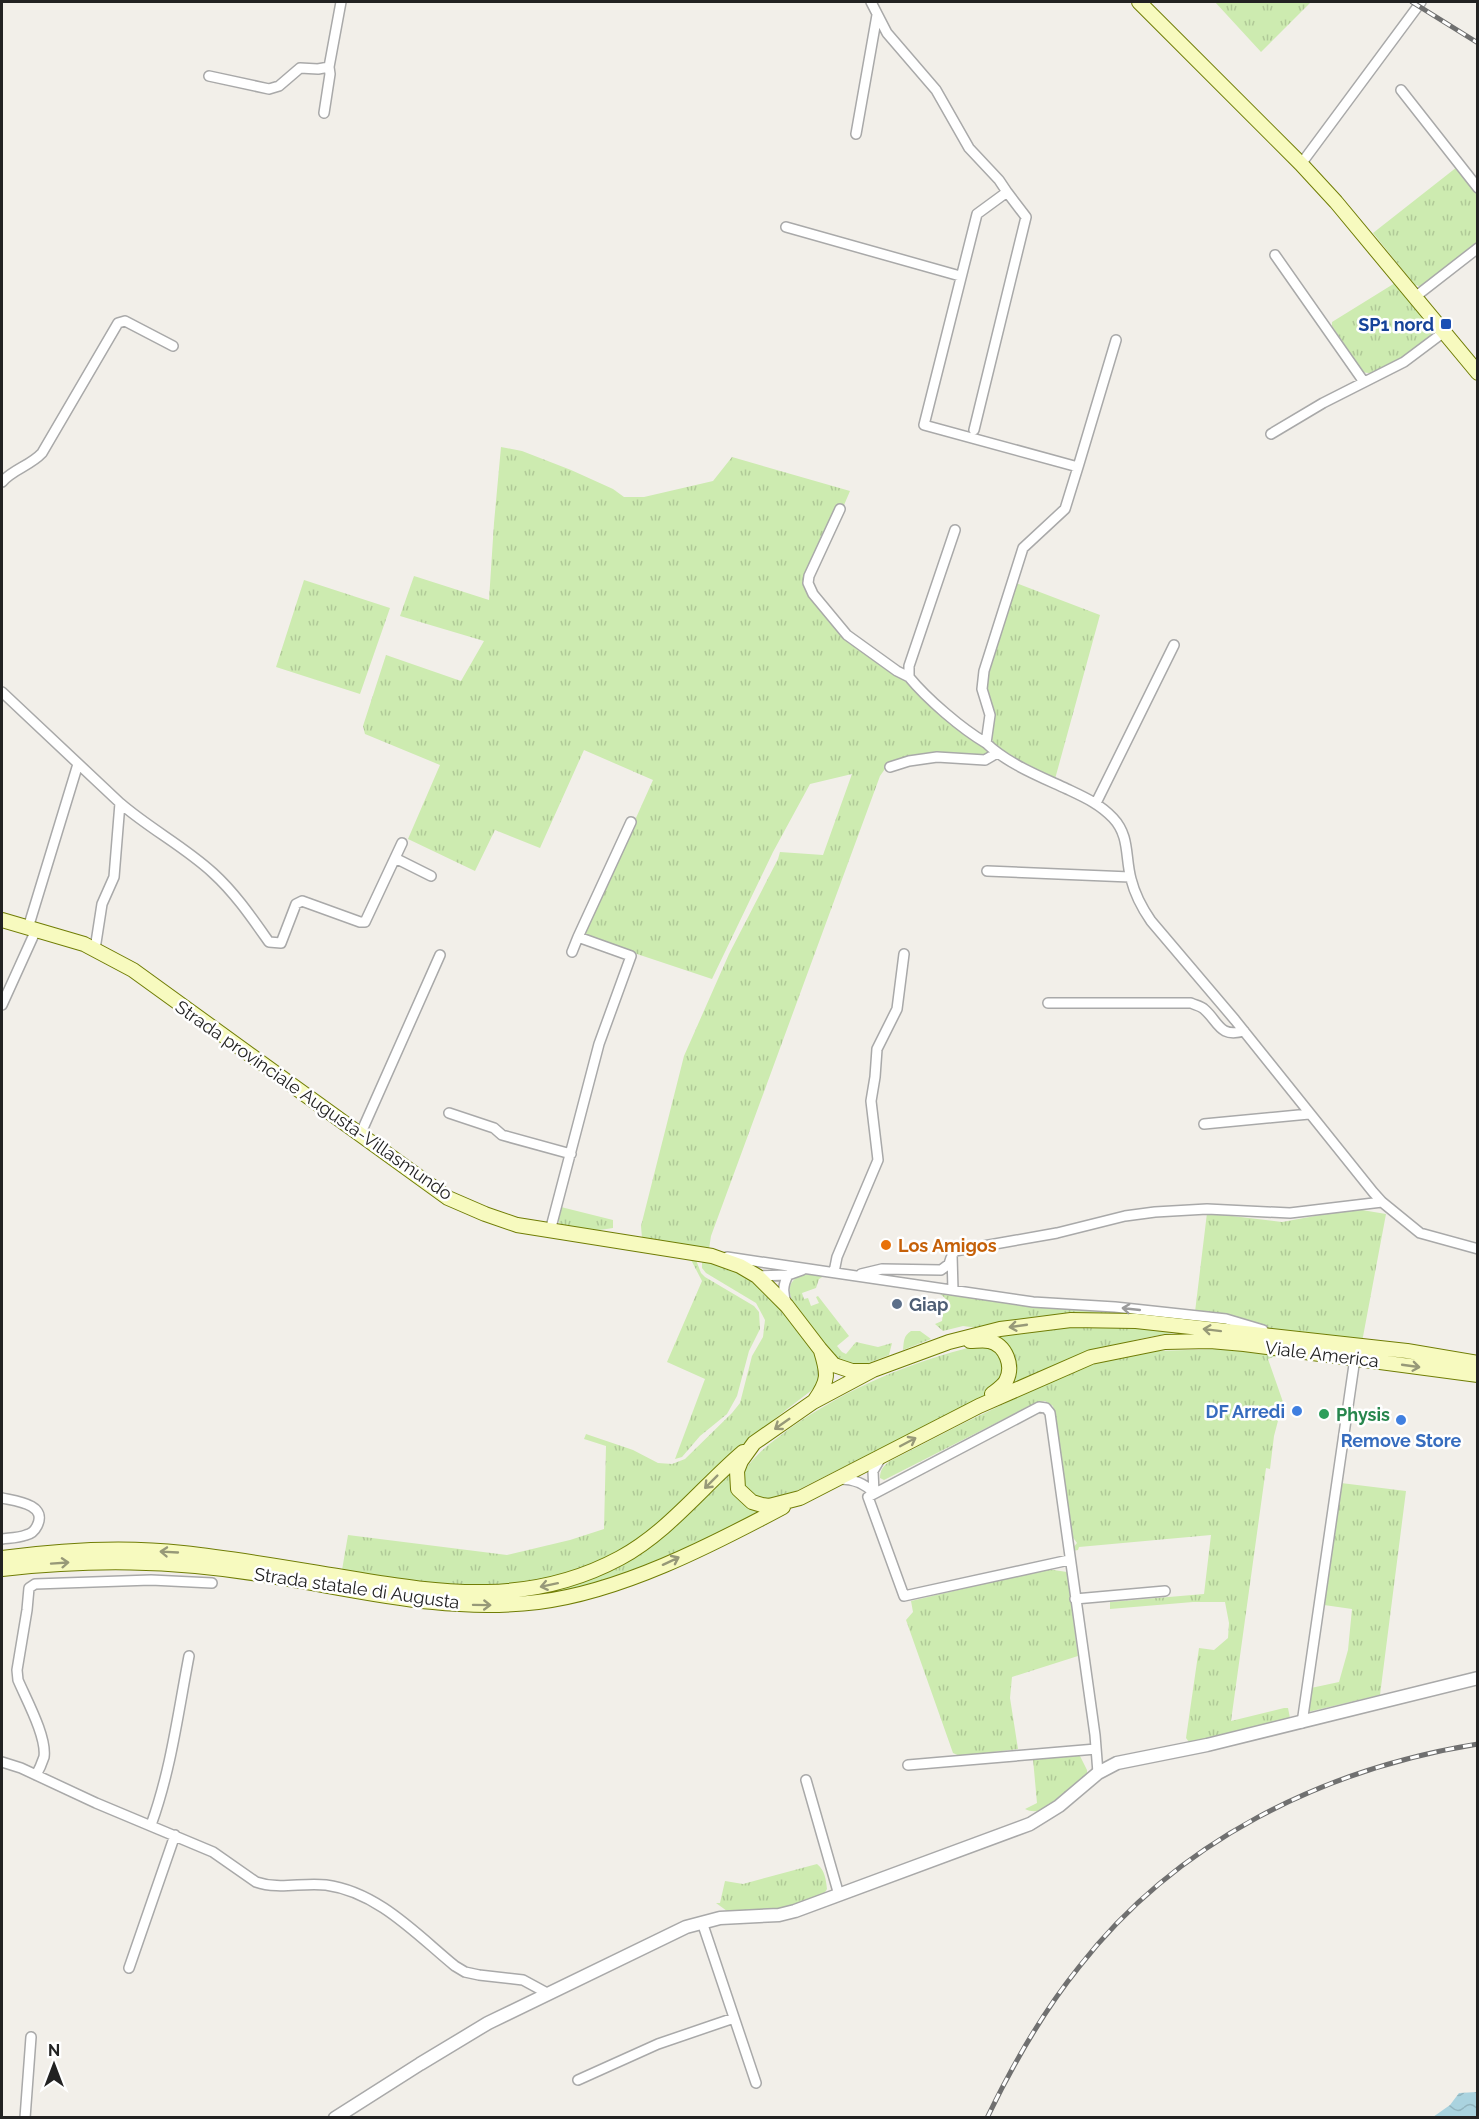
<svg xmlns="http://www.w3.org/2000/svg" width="1479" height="2119" font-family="Raleway,sans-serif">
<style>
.grass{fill:url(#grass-tufts)}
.water{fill:url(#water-waves)}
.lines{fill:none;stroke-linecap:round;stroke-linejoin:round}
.minor-casing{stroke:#a9a9a9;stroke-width:12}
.tertiary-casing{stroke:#a9a9a9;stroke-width:15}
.secondary-casing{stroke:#707d05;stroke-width:16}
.minor{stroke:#fff;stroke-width:9}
.tertiary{stroke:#fff;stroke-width:12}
.secondary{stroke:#f7fabf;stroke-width:14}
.rail-casing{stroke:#707070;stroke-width:5}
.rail{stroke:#fff;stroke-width:3;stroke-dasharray:9;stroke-linecap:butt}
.oneway{stroke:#9c9c9c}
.oneway2{stroke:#979978}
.transit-dot{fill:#1a4fb4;stroke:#fff;stroke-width:2}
.food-dot{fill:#e8710a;stroke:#fff;stroke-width:2}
.service-dot{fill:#5c6f8a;stroke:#fff;stroke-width:2}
.shop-dot{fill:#3f7fe0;stroke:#fff;stroke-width:2}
.leisure-dot{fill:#2e9e5b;stroke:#fff;stroke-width:2}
.labels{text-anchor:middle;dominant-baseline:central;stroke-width:5;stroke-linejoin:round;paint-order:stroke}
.transit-label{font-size:18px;font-weight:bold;fill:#164399;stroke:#fff;text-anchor:end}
.street-label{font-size:18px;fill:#222;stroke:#fff}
.food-label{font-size:18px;font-weight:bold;fill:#c56008;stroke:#fff;text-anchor:start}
.service-label{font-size:18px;font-weight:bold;fill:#4e5e75;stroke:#fff;text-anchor:start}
.shop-label{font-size:18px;font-weight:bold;fill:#366cbe;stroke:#fff;text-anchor:end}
.leisure-label{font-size:18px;font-weight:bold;fill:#27864d;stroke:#fff;text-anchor:start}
</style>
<defs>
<pattern id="grass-tufts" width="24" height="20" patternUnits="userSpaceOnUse" patternTransform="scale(1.5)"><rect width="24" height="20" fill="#cdebb0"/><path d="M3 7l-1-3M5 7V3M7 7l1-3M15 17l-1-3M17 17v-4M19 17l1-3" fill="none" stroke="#b0c997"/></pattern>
<pattern id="water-waves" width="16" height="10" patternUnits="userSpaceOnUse" patternTransform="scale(1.5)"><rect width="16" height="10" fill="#aad3df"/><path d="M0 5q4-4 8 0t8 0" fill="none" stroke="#92b5bf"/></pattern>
</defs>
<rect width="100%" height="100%" fill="#f2efe9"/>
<path class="grass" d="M1215 2H1311L1261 52Z
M1457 167 1477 193V244L1422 287 1415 285 1373 233Z
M1395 283 1436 332V335C1420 347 1383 379 1363 372L1332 326V322Z
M501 447 522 451 571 470 613 489 624 497H644L713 481 732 457 850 491 844 505H837L805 573V588L831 622 849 642 910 683 991 753 983 758 946 755 887 766 880 776 711 1236 709 1249 642 1238 641 1226 684 1056 729 954 778 859 780 852 823 855 852 774 810 784 773 852 712 979 583 936 653 780 584 750 540 848 495 830 475 871 408 839 440 765 365 734 363 726 386 655 461 681 484 641 400 616 414 576 489 600 494 523Z
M304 580 390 608 360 694 276 667Z
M1016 583 1100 615 1055 779 998 749 991 738 986 679Z
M561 1207 613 1220V1228L593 1231 560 1226 558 1218Z
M1348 1210H1362L1386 1214 1362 1342 1272 1330 1241 1320 1195 1312 1207 1213 1282 1222Z
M689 1256 696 1260 701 1273 705 1277 754 1306 759 1312 760 1329 749 1351 737 1396 727 1414 700 1436 682 1457 675 1459 705 1379 667 1362 702 1281Z
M702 1259C716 1264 732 1268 745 1277 766 1290 817 1346 821 1370 822 1377 817 1385 812 1390 782 1413 752 1436 724 1461 706 1477 689 1496 672 1512 627 1554 570 1581 509 1585 453 1589 397 1578 342 1570L348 1535 507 1555 570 1540 604 1529 606 1446 584 1439 586 1434 633 1450 658 1463 672 1464 685 1459 732 1413 740 1403 752 1356 763 1337 765 1320 756 1303 706 1273 702 1268Z
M806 1274 824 1276 819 1279 816 1288 802 1293 804 1299 808 1298 811 1306 819 1303 816 1297 818 1296 849 1336 837 1346 842 1352 846 1354 856 1342 878 1347 892 1343 889 1355 861 1366 839 1362 792 1300C786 1286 792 1277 806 1274Z
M939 1293 1040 1306 1112 1309 1224 1322 1238 1326 1145 1316 1091 1314 1039 1316 978 1328 963 1326 943 1331 935 1324 942 1321 945 1298Z
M1106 1324 1185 1332C1125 1336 1070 1362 1016 1384 1012 1379 1014 1377 1015 1371 1017 1355 1008 1347 997 1338L999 1334 1019 1330Z
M911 1331H920L931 1339 903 1350C904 1342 903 1336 911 1331Z
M979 1345 999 1351 1005 1373 994 1389 984 1396 780 1499 763 1502 745 1488 743 1474C753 1455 772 1442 789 1429 849 1387 908 1363 979 1345Z
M1220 1349 1278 1355 1268 1359 1283 1402 1274 1436 1270 1469 1266 1468 1231 1721 1284 1708H1288L1290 1718 1287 1721 1211 1740 1189 1742 1186 1738 1199 1648 1214 1650 1228 1638 1229 1623 1225 1602H1193L1110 1609V1602L1204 1594 1211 1535 1079 1547 1078 1550 1073 1551V1548L1077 1543 1071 1535 1053 1406 1045 1401 1035 1403 890 1477 884 1480 880 1478C880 1470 883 1466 890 1461L962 1424 1076 1369 1129 1355 1155 1351Z
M730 1471 761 1512C736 1526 710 1541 684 1552 625 1578 562 1595 498 1600V1597L577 1583Z
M1341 1483 1406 1491 1380 1695 1308 1712 1311 1688 1339 1682 1348 1650 1352 1609 1324 1605Z
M1047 1569 1067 1572 1078 1656 1012 1677 1010 1698 1018 1749 960 1756 953 1753 906 1620 913 1612 911 1601Z
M1079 1754 1087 1770V1775C1073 1787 1046 1820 1025 1809L1037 1803 1033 1759Z
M817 1864C825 1870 826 1880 827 1889L822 1897 787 1907 767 1910 727 1911 716 1903H720L725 1881 743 1884Z"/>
<path class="water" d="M1477 2092V2117H1433L1450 2105 1459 2093Z"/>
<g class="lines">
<defs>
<path id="minor" d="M871 2 887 33 936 90 969 148 999 180 1007 192 977 214 924 425 1078 467 1065 509 1023 548 984 671 982 689 990 715 986 743C1008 764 1039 776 1067 789 1084 797 1100 804 1113 818 1130 836 1125 857 1131 879 1135 895 1142 908 1151 921L1235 1020 1373 1192 1382 1202 1420 1233 1478 1249
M209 76 269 89 279 86 300 68 318 69 329 67
M1401 90 1478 188
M324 113 330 74 329 67 341 2
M856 134 877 15
M1301 164 1421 2
M786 227 960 276
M1275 255 1364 382
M1415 297 1478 248
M974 430 1026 217 1007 192
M1271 434 1323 403 1404 362 1444 332
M1078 467 1116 340
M2 482C13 469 30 466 42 453L118 323 125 321 173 346
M840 509 809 576 808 583 813 594 847 635 897 671 909 677
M955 530 909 666V677C927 699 962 729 986 743
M2 692 120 803 114 877 102 904 95 949
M890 767 909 761 937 757 985 760 997 753
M120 803C150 829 185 847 213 873 235 893 252 918 269 942L281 943 296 904 302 901 360 922H365L402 843
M1096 803 1174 645
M395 858 431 876
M987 871 1130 877
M28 928 78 764
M572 952 578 937
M1048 1003H1191C1195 1005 1201 1006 1204 1009 1219 1022 1219 1038 1244 1031
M2 1005 36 930
M449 1113 494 1128 502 1135 571 1154
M1204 1124 1309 1114
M360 1135 440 955
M550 1231 599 1044 631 956 578 937 631 822
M727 1257 1033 1302 1115 1307 1226 1319 1263 1330
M834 1272 837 1257 878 1160 871 1101 875 1077 877 1049 897 1009 904 954
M861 1274 882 1269 941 1270 949 1264 951 1258
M757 1276 788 1275
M953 1290 952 1255 955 1251 1057 1233 1125 1216 1155 1212 1207 1209 1290 1213 1382 1202
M787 1304C782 1293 783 1285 788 1275L802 1270
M840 1479C854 1479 864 1483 874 1493
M874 1493 873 1471 882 1456
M2 1498C15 1501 48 1504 37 1526 35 1530 31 1534 26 1535 18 1538 9 1538 2 1539
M1069 1560 904 1596 868 1497 1039 1407 1046 1408 1050 1413 1095 1735 1098 1773
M1075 1599 1165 1591
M1302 1723 1355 1358
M2 1762 21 1768 96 1803 213 1852 256 1882C279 1890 303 1882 326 1885 378 1892 416 1934 455 1966L465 1972 479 1975 523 1980 547 1993
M908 1765 1096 1749
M36 1775C39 1770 42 1763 44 1757 47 1737 26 1699 18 1680L17 1670 27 1610 29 1588 35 1584 151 1580 212 1583
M806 1780 839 1895
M151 1825C171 1770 178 1713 189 1656
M702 1922 756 2083
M129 1968 175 1835
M578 2080 658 2044 734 2018
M25 2118 31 2037"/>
<path id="tertiary" d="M335 2118 420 2064 488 2023 686 1927 720 1918 779 1915 795 1911 1030 1824 1059 1806 1098 1773 1117 1763 1207 1745 1478 1678"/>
<path id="secondary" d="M1139 2 1301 164 1336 202 1478 373
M2 920 84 944 133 970 448 1198 485 1214 517 1225 712 1256 740 1266 757 1276 787 1306 820 1349 834 1365 852 1371H868
M970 1341C976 1341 983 1340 989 1341 1006 1345 1014 1366 1006 1381 1003 1386 997 1390 992 1394
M1478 1363 1407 1351 1136 1321 1071 1320 1000 1329 949 1342 873 1370 813 1402 754 1443 741 1461 737 1471 738 1489 752 1502 762 1505 769 1506 800 1498 979 1406 1091 1357 1165 1342 1210 1341 1244 1344 1478 1375
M815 1400C829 1380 828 1374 821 1351
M2 1558C61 1550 123 1546 183 1553 239 1559 294 1569 349 1578 444 1594 531 1606 620 1558 668 1532 702 1487 743 1452
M2 1569C92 1559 170 1560 259 1574 351 1588 444 1614 538 1602 620 1592 710 1546 783 1507"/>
</defs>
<use href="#minor" class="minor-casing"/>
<use href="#tertiary" class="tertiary-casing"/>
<use href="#secondary" class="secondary-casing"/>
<use href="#minor" class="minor"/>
<use href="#tertiary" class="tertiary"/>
<use href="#secondary" class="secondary"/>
<defs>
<path id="rail" d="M1412 2 1478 43
M987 2118C1013 2064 1042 2013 1079 1967 1177 1841 1323 1769 1478 1744"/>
</defs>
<use href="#rail" class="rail-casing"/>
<use href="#rail" class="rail"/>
</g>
<defs><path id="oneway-shaft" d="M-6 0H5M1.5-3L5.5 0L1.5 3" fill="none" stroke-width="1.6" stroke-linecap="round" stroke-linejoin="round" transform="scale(1.5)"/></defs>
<use class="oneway" href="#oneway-shaft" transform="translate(1131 1309) rotate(-174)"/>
<g class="oneway2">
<use href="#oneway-shaft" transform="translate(1018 1326) rotate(172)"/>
<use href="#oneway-shaft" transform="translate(1212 1330) rotate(-173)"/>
<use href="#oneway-shaft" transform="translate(1411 1366) rotate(8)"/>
<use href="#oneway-shaft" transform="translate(782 1424) rotate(145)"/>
<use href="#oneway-shaft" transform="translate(908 1442) rotate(-28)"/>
<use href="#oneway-shaft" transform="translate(711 1482) rotate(135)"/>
<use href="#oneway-shaft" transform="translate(169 1552) rotate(-177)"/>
<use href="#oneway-shaft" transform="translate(671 1561) rotate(-25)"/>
<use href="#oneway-shaft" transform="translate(60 1563) rotate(-4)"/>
<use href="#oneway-shaft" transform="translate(549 1585) rotate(168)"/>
<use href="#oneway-shaft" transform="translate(482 1605) rotate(1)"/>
</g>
<rect class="transit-dot" x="1440" y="318" width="12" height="12" rx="3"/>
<circle class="food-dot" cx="886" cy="1245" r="6"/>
<circle class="service-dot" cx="897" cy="1304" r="6"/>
<g class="shop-dot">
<circle cx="1297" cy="1411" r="6"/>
<circle cx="1401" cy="1420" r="6"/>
</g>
<circle class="leisure-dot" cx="1324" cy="1414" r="6"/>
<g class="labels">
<g class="transit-label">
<text x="1434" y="324">SP1 nord</text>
</g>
<g class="street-label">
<text transform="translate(314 1100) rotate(35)">Strada provinciale Augusta-Villasmundo</text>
<text transform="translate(1322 1354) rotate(7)">Viale America</text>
<text transform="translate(357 1588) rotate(8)">Strada statale di Augusta</text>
</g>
<g class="food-label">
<text x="898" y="1245">Los Amigos</text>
</g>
<g class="service-label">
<text x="909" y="1304">Giap</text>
</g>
<g class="shop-label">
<text x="1285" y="1411">DF Arredi</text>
<text x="1401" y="1440" text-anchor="middle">Remove Store</text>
</g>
<g class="leisure-label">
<text x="1336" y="1414">Physis</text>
</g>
</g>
<rect width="1479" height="2119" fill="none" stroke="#222222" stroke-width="6"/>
<g transform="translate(54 2065)" stroke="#ffffff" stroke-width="4.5" paint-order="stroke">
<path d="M0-4.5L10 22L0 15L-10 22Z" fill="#222222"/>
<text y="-9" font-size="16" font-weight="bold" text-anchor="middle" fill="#222222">N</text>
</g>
</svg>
